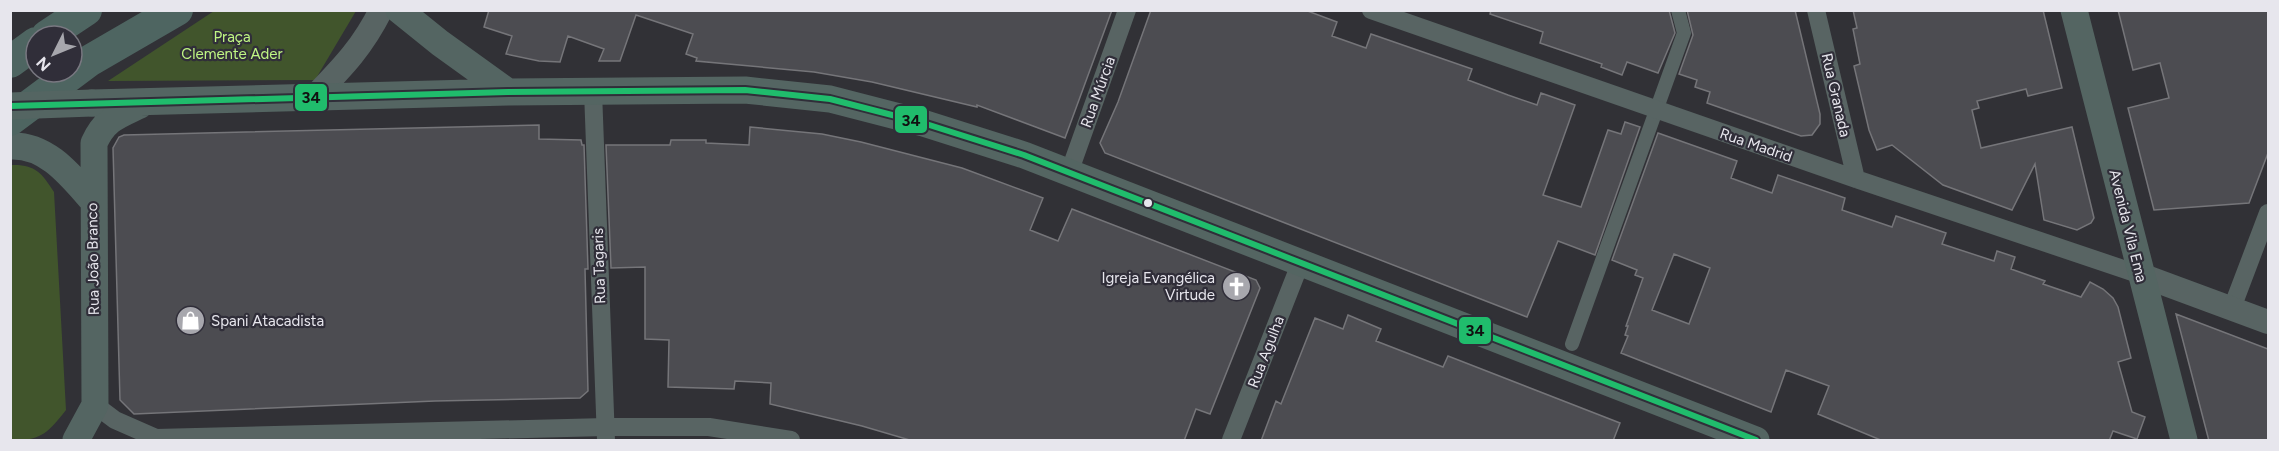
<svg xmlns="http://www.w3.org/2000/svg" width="2279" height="451" font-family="Figtree,sans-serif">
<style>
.green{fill:#41552c}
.building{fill:#4c4c51;stroke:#757579;stroke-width:1.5;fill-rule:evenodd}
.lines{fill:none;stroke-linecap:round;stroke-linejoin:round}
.pedestrian{stroke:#586463;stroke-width:14}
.minor{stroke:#586463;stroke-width:18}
.tertiary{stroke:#586463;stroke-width:24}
.secondary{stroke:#546562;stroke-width:27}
.trunk{stroke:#4e6561;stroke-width:32}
.secondary-bridge{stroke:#546562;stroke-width:27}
.bus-1-casing{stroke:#302e39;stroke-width:10}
.bus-1{stroke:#20bc6c;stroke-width:6}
.bus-dot{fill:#e7e6ed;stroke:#302e39;stroke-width:2}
.labels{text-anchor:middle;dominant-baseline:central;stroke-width:4.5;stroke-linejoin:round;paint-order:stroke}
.park-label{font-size:15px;fill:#bff683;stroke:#302e39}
.street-label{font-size:15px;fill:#e7e6ed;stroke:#302e39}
.poi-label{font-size:15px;fill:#e7e6ed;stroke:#302e39;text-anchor:end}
.line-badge{stroke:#302e39;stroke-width:2}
.pale-badge-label{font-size:16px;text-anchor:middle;font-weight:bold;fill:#111}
</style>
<rect width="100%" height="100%" fill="#313136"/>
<path class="green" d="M214 11H356L315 80 108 81Z
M11 165C35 164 42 173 54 192L66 410C48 433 41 441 11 440Z"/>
<path class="building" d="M489 10H1112L1065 138 977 105V107L872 82 814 72 696 61 697 58 686 54 693 34 636 15 620 61H599L604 49 568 36 560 62 539 61 506 54 512 36 484 27Z
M1151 10H1305L1337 22 1332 36 1366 48 1371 34 1472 69 1468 80 1508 95 1537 105 1541 93 1575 105 1543 195 1581 207 1608 130 1621 134 1625 122 1640 127 1595 255 1558 241 1527 317 1105 153 1100 143 1118 102Z
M1491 10H1669L1675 33 1658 73 1627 62 1622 75 1601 67 1602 64 1540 43 1543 32 1490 14Z
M1687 10H1795L1820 114V124L1812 135 1801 136 1707 103 1710 92 1695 87 1697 80 1679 74 1693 35Z
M1853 10H2043L2062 88 2028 96 2026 89 1977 101 1979 108 1972 110 1981 148 2072 127 2094 218 2091 223 2077 230 2044 220 2035 164 2012 210 1943 185 1892 145 1877 150 1869 130 1854 66 1860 64 1853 29 1857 28Z
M2118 10H2268V153L2249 203 2154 210 2128 108 2169 98 2160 63 2133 70Z
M539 125V139L581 140 582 145H584L588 269H585L588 391 580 398 435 401 134 414 120 400 113 148 119 137 124 135Z
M750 127 822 134 861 142 962 168 1043 198 1030 230 1058 241 1072 209 1256 280 1260 288 1210 414 1196 409 1184 441H913L862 426 770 404 771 383 735 381 734 389 668 387 669 340 645 339V267L611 268 606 145H670L671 140H706V143L749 145Z
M1658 133 1737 161 1731 178 1772 193 1778 175 1845 198 1842 210 1892 227 1896 216 1946 233 1942 244 1994 261 1997 251 2015 257 2011 269 2045 281 2043 284 2081 297 2090 282 2103 289 2113 298 2118 307 2131 358 2118 362 2132 412 2145 417 2137 439 2113 431 2109 441H1883L1818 414 1829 386 1786 370 1771 412 1621 353 1628 336 1625 335 1628 326H1626L1643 278 1635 275 1637 270 1612 260ZM1674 254 1710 268 1689 324 1652 310Z
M2176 314 2268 349V441H2209Z
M1348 315 1381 329 1376 341 1443 367 1448 356 1620 423 1613 441H1261L1276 401 1281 404 1315 318 1343 329Z"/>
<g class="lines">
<path class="pedestrian" d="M1572 344 1684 33 1678 10"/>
<path class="minor" d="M1371 10 1856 179 2141 275
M1816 10 1856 179
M593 91 606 440
M1069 173 1127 10
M2232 308 2268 213
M95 405 115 420 156 438
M146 440 156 438 606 427H709L791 440
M1231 440 1300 264"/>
<path class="tertiary" d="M313 98C342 68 362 48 381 10
M2141 275 2268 322"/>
<path class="secondary" d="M399 10 440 43 508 92
M2074 10 2184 440
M92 103 508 92 745 90 830 99 923 123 1024 155 1756 440
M10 146C47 144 71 176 93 201
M76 440 95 405 94 143C105 119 117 116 140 105"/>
<path class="trunk" d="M47 36 86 10
M10 62 36 43
M10 120 89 61 177 10"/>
<path class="secondary-bridge" d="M10 106 92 103"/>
<defs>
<path id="bus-1" d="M10 106 508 92 745 90 830 99 923 123 1024 155 1756 440"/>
</defs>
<use href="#bus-1" class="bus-1-casing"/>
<use href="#bus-1" class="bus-1"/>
</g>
<defs>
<symbol id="church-disc" viewBox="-11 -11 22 22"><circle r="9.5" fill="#a7a7ad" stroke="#302e39"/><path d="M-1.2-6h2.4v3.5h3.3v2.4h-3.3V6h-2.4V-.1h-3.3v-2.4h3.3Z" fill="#fff"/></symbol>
<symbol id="shop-disc" viewBox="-11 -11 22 22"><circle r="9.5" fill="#a7a7ad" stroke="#302e39"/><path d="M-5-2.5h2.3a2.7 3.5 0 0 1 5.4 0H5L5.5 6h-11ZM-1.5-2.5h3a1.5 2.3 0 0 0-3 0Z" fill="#fff"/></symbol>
</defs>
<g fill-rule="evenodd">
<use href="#church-disc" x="1220" y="270" width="33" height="33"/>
<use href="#shop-disc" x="174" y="304" width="33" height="33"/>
</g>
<circle class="bus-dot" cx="1148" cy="203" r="5"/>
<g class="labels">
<g class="park-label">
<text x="232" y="37">Praça<tspan x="232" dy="17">Clemente Ader</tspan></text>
</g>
<g class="street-label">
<text transform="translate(1098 92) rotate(-70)">Rua Múrcia</text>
<text transform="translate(1836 95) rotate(77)">Rua Granada</text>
<text transform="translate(1756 145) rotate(19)">Rua Madrid</text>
<text transform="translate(2128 226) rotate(76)">Avenida Vila Ema</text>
<text transform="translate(93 259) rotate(-91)">Rua João Branco</text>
<text transform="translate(599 266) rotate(-92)">Rua Tagaris</text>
<text transform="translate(1266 352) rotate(-69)">Rua Agulha</text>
</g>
<g class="poi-label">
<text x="1215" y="278">Igreja Evangélica<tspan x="1215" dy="17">Virtude</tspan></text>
<text x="211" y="321" text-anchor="start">Spani Atacadista</text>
</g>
</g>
<g class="line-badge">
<rect x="294" y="83" width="34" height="29" rx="6" fill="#20bc6c"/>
<rect x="894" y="105" width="34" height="29" rx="6" fill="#20bc6c"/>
<rect x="1458" y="316" width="34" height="29" rx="6" fill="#20bc6c"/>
</g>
<g class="pale-badge-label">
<text x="311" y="103">34</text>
<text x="911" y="126">34</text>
<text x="1475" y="336">34</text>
</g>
<rect width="2279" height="451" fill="none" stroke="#e7e6ed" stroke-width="24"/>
<g transform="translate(54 54) rotate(227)"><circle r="28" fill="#302e39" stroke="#797881" stroke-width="1.5"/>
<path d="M0-4.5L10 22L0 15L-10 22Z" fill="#a7a7ad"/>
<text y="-9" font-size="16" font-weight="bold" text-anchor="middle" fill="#e7e6ed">N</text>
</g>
</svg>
